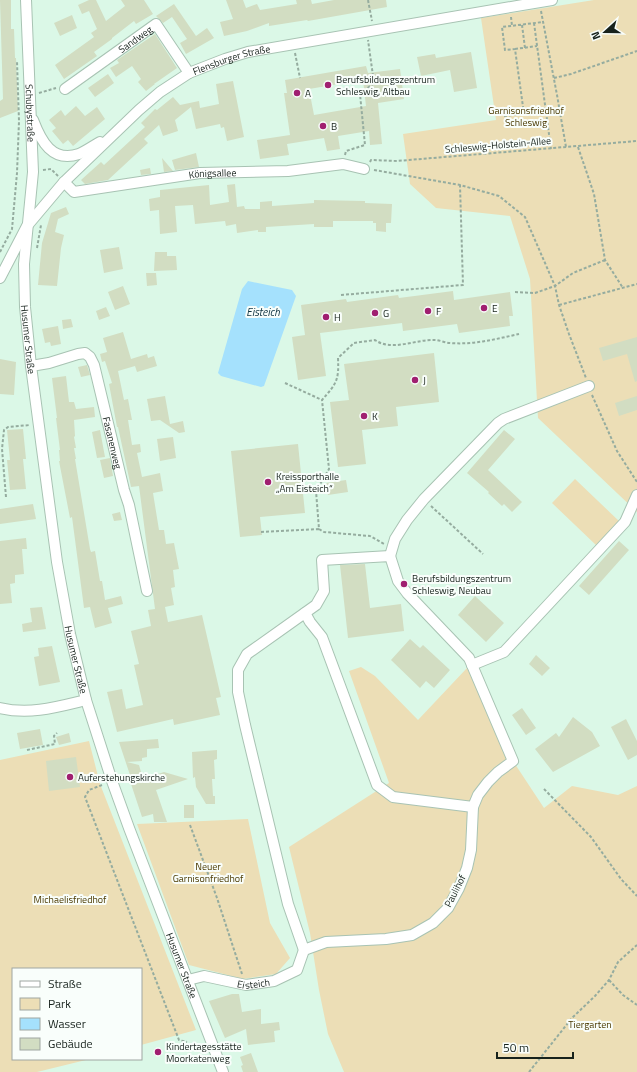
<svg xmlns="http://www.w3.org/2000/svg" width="637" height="1072" font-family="'Titillium Web',sans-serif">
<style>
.green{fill:#ecdeb6}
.water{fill:#a5e1fd}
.building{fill:#d2ddc2;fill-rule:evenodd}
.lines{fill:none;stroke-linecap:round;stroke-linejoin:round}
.minor-casing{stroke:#a8c3b3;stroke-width:12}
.path{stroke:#95ac9f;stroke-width:2;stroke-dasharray:3 2;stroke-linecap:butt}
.minor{stroke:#fff;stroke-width:10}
.poi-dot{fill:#a01f70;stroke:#f9fefb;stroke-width:1.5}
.labels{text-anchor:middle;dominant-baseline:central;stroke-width:4;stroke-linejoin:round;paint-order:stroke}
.street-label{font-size:10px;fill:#17221c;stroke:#f9fefb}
.poi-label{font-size:10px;fill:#17221c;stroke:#f9fefb;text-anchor:start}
.park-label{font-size:10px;fill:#4a3901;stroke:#f9fefb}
.water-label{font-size:11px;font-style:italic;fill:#0b303e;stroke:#f9fefb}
</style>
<rect width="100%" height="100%" fill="#dbf8e7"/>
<path class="green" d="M594 0H637V512L538 418 530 279 510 216 436 208 410 184 403 134 496 120 481 18Z
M575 479 620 522 597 546 552 503Z
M361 667 375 676 418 720 467 668 501 741 513 761 544 808 572 786 618 795 637 786V1072H344L328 1034 319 990 310 933 289 847 389 783 349 671Z
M89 741 100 784 196 1030 141 1045V969H13V1059H90L37 1072H0V760Z
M248 819 270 923 290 958 276 974 243 979 189 965 137 824Z"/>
<path class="water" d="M248 281 292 290 296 296 264 386 261 387 221 376 218 373 242 289Z"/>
<path class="building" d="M0 0H11V29H14L15 58H16L18 111 0 118V101L3 99Z
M89 0H96L106 21 125 6 121 0H144L153 14 136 24 134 21 112 38V39L94 52 97 56 64 79 55 65 94 37 91 33 97 29 89 11 82 14 78 5Z
M226 0H243L246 8 257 4 260 10 297 4 296 0H311L312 4 334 0H386L387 7 308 21 307 20 269 26V23L247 31 224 36 220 22 233 19Z
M174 4 196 36 207 28 214 38 186 54 180 43 187 39 172 17 163 23 156 16Z
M72 15 77 28 60 36 54 23Z
M155 34 177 68 154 84H155L146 91 138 82 141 79 132 66 116 77 110 68 119 63 117 60Z
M471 52 477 88 454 92 450 70 421 76 417 57 435 54 436 58Z
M366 66 368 73 400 69 404 99 378 103 382 144 370 145 369 131 338 136 340 149 327 151 324 138 287 144 289 155 260 159 257 140 290 135 284 93H287L285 80ZM363 80 366 106 314 115 309 89Z
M108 74 114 83 95 97 88 88Z
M233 81 244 137 227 141 224 127 221 128 220 124 196 129 191 107 175 120 178 131 163 136 159 125 144 139 148 143 108 180 85 184 81 180 101 162 104 165 145 127 141 123 155 109 157 110 173 97 180 105 199 101 200 108 219 104 216 84Z
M76 106 85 116 97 107 105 119 73 146 68 140 63 144 52 131 56 128 49 120 61 110 65 116Z
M196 153 199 167 175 170 172 160Z
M162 158 173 171 164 172Z
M150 168 151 174 141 175 140 170Z
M235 184 237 207 244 206 245 209H260V202L272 201V206L314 203V200L365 201V203L392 204 391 223H386V232L376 231V223H373V221H333V227H314V224L266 227V232H258V230L237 233 236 224 226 226 225 221 195 224 193 205 175 206 177 232 160 234 159 210 150 211 149 199 160 197V190L209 185 210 205 229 202 227 185Z
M66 207 69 214 58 219 55 232 64 235 61 248 57 286 38 285 42 243 51 213Z
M119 247 123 269 104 273 100 250Z
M155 252H167V256H176L177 270 154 271Z
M146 273H156L157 285 147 286Z
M123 286 130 304 115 310 108 292Z
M453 291 454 300 510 292 513 316H509L510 326 459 333 457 324 403 331 402 323 320 333 326 376 298 380 292 337 305 335 301 305 346 299 347 302 398 295 399 298Z
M106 307 110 316 99 320 96 311Z
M71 319 73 327 63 329 62 320Z
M58 326 61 344 51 346 50 342 45 343 42 329Z
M123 332 131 359 147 354 148 358 154 356 157 366 137 372 135 366 118 371 124 400 128 399 132 420H128L132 445 140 444 141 452 137 453 142 477 160 473 163 491 153 493 159 530H164L166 544 174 543 179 569 173 570 175 587 171 588 174 605 165 607 168 622 202 615 221 697 216 698 220 715 174 725 173 719 117 732 107 692 122 689 126 709 143 705 134 665 139 664 131 631 151 626 148 610 155 609 139 486 131 487 118 427H117L109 384 112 383 105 361 102 362 100 354 107 352 103 338Z
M637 337V381L635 382 627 354 603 361 599 348Z
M434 353 439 402 396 407 398 426 362 430 366 464 338 467 330 402 349 400 344 364Z
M0 359 16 362 14 395 0 394Z
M87 365 90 375 81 377 78 367Z
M66 376 69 402H74L76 409 94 407 95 417 74 420 75 436 74 437 76 448H74L76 459H75L90 549 91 552 95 551 100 581H102L105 600 121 596 123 604 108 608 112 623 95 628 90 607 84 608 72 517 70 518 59 461H60L59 450H60L56 418H57L52 378Z
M165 396 170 424 183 421 185 432 179 433 160 420 151 421 147 399Z
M637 396V410L619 416 615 403Z
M23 429 26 459H23L26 489 10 490 7 460H10L7 430Z
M100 430 105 457 97 458 92 432Z
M504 430 515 439 488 470 522 502 512 512 504 504 502 506 488 493 489 492 467 473Z
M173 437 176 458 160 461 157 439Z
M298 444 305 513 260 517 262 535 240 537 231 451Z
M110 458 113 476 104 478 100 460Z
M346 480 348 492 328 495 326 483Z
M33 504 36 519 0 524V509Z
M120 512 122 520 114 521 112 514Z
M26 538 27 549H22L24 574 15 575V583L10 584 12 603 0 604V541Z
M619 541 629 550 589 595 579 586Z
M365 564 370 608 401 604 404 631 348 638 340 565Z
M475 596 504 623 486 642 458 615Z
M42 607 46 629 23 632 22 624 32 622 30 608Z
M410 639 420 648 423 645 450 670 434 688 426 681 420 688 391 660Z
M52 646 60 682 39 686 34 657 39 656 38 648Z
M536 655 550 668 542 676 529 664Z
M522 708 536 728 526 735 512 715Z
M573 717 592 732 600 746 553 772 535 749 556 733 559 737Z
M626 719 637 741V755L628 760 611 727Z
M40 729 43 745 20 749 17 733Z
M69 733 71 742 59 745 56 737Z
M158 739 159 748 147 749V757L142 758V761L127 762 139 765 143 779 164 772 188 779 156 790 167 822H154L153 814 142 817 129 778H131L119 742Z
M217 750V759L214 760 215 779H212L213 796H215V804H206L196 787 195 777 193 778 192 752Z
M76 757 80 787 49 791 46 761Z
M184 805H194V818H184Z
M232 994H239L242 1012 261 1009V1024L279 1022 280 1030 274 1031 275 1042 248 1045 246 1029 225 1038 209 1001Z
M251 1053 258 1072H243L241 1066 243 1065 240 1057Z"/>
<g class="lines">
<defs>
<g id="minor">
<path id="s1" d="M26 0 33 172 24 264 25 307 31 366 57 562 70 634 86 700 112 781 129 828 223 1072"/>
<path id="s2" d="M65 89 156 24 189 73"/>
<path d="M33 120C41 141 52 163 79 154 86 151 93 146 100 142"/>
<path id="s3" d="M64 182 74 192 200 173 288 171 343 164 364 169"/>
<path id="s4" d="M0 278 27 226 64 182 139 110 160 92 189 73 225 59 248 52 552 0"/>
<path id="s5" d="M31 366 49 363 78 354 85 353 90 357 94 365 124 490 129 505 147 591"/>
<path d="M390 556 398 581 407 593 469 658 513 761 498 772 488 782 478 795 473 807 471 850 467 868 459 888 448 908 433 923 412 935 386 939 326 942 304 950 288 904 245 725 238 692V670L247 654 316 605 324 591 322 560Z"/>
<path d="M390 556 395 539 407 520 424 499 498 423 504 419 589 386"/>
<path d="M305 613 310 622 322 637 377 785 393 797 473 807"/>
<path d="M472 665 504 652 625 522 637 495"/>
<path d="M0 708C30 715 57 707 86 700"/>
<path id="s6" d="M188 980 204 976 246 985 274 981 297 970 304 950"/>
</g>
</defs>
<use href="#minor" class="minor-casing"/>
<path class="path" d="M368 0 372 21
M541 11 557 95 566 147
M511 17 512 26
M534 23 551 149
M522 25 525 48
M515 49 537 46
M295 53 300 78
M554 78 571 74 637 51
M39 93 56 88
M524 114 515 49 505 50 502 27 543 22
M504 116 546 111
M578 147 594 194 605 260 623 288
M345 155 346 151 365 145 360 94 374 83 368 40
M370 162 371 160 397 161 637 141
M43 170 51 169 58 176
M374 170 460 185 499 196 525 217 555 286 559 305 569 334 586 378
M37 248 41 225
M0 252 12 229 17 173 19 121 17 61
M515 292 535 293 555 286 573 273 605 260
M341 295 463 285 460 185
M559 305 637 284
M285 383 322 400
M592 395 617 451 637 482
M6 497 2 449 4 430 8 427 30 425
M431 506 483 554
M319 529 324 532 370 536 384 544
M261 532 319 529 316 491 329 469 322 400C337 383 339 380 338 358L354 343 375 340C392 352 416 339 435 340 440 340 445 343 450 343 474 345 496 339 519 334
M27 750 55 744 54 736 57 733
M102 785 89 790 85 797 179 1040 187 1042
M544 789 591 837 621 879 637 896
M190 825 217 898 242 974
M609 980 623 995 637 1005
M529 1072 572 1018 595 996 609 980 618 962 637 945"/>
<use href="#minor" class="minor"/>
</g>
<g class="poi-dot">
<circle cx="328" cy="85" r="4"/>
<circle cx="297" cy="93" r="4"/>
<circle cx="323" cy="126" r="4"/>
<circle cx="484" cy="308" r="4"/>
<circle cx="428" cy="311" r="4"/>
<circle cx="375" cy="313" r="4"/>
<circle cx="326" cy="317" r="4"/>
<circle cx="415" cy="380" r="4"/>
<circle cx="364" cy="416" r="4"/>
<circle cx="268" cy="482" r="4"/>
<circle cx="404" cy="584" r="4"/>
<circle cx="70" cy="777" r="4"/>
<circle cx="158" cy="1052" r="4"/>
</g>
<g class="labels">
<g class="street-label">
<text stroke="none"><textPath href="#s2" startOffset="86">Sandweg</textPath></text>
<text stroke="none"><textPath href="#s4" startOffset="327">Flensburger Straße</textPath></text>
<text stroke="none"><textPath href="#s1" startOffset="113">Schubystraße</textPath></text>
<text transform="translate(498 145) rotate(-5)">Schleswig-Holstein-Allee</text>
<text stroke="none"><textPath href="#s3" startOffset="154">Königsallee</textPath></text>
<text stroke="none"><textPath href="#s1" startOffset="340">Husumer Straße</textPath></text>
<text stroke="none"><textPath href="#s5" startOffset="151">Fasanenweg</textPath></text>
<text stroke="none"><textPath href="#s1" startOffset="664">Husumer Straße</textPath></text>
<text transform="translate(455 891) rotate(-63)">Paulihof</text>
<text stroke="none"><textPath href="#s1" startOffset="988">Husumer Straße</textPath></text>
<text stroke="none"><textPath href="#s6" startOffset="67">Eisteich</textPath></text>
</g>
<g class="poi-label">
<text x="336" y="79">Berufsbildungszentrum<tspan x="336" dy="12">Schleswig, Altbau</tspan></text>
<text x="305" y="93">A</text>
<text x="331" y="126">B</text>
<text x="492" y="308">E</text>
<text x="436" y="311">F</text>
<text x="383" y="313">G</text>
<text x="334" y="317">H</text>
<text x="423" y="380">J</text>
<text x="372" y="416">K</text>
<text x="276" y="476">Kreissporthalle<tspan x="276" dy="12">„Am Eisteich“</tspan></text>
<text x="412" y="578">Berufsbildungszentrum<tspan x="412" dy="12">Schleswig, Neubau</tspan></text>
<text x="78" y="777">Auferstehungskirche</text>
<text x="166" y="1046">Kindertagesstätte<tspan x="166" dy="12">Moorkatenweg</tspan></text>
</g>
<g class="park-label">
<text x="526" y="110">Garnisonsfriedhof<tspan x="526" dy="12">Schleswig</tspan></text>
<text x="208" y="866">Neuer<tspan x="208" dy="12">Garnisonfriedhof</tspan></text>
<text x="70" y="899">Michaelisfriedhof</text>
<text x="590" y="1024">Tiergarten</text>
</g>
<g class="water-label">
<text x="263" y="312">Eisteich</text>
</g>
</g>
<rect x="12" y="968" width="130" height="92" fill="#f9fefb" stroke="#9fa6a2"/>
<rect x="20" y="981" width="20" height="6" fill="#ffffff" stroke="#9fa6a2"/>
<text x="48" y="988" font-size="12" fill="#17221c">Straße</text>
<rect x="20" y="998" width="20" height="12" fill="#ecdeb6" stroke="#9fa6a2"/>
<text x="48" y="1008" font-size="12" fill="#17221c">Park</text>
<rect x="20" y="1018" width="20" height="12" fill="#a5e1fd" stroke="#9fa6a2"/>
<text x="48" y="1028" font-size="12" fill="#17221c">Wasser</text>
<rect x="20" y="1038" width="20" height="12" fill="#d2ddc2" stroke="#9fa6a2"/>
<text x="48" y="1048" font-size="12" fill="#17221c">Gebäude</text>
<g transform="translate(605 32) rotate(249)" stroke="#f9fefb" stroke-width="3" paint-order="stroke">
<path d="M0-3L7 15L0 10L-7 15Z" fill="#17221c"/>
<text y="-6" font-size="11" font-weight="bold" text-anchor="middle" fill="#17221c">N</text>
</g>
<path d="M497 1052v6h76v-6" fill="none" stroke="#17221c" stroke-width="2"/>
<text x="503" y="1052" font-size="12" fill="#17221c" stroke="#f9fefb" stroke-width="3" paint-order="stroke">50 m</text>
</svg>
